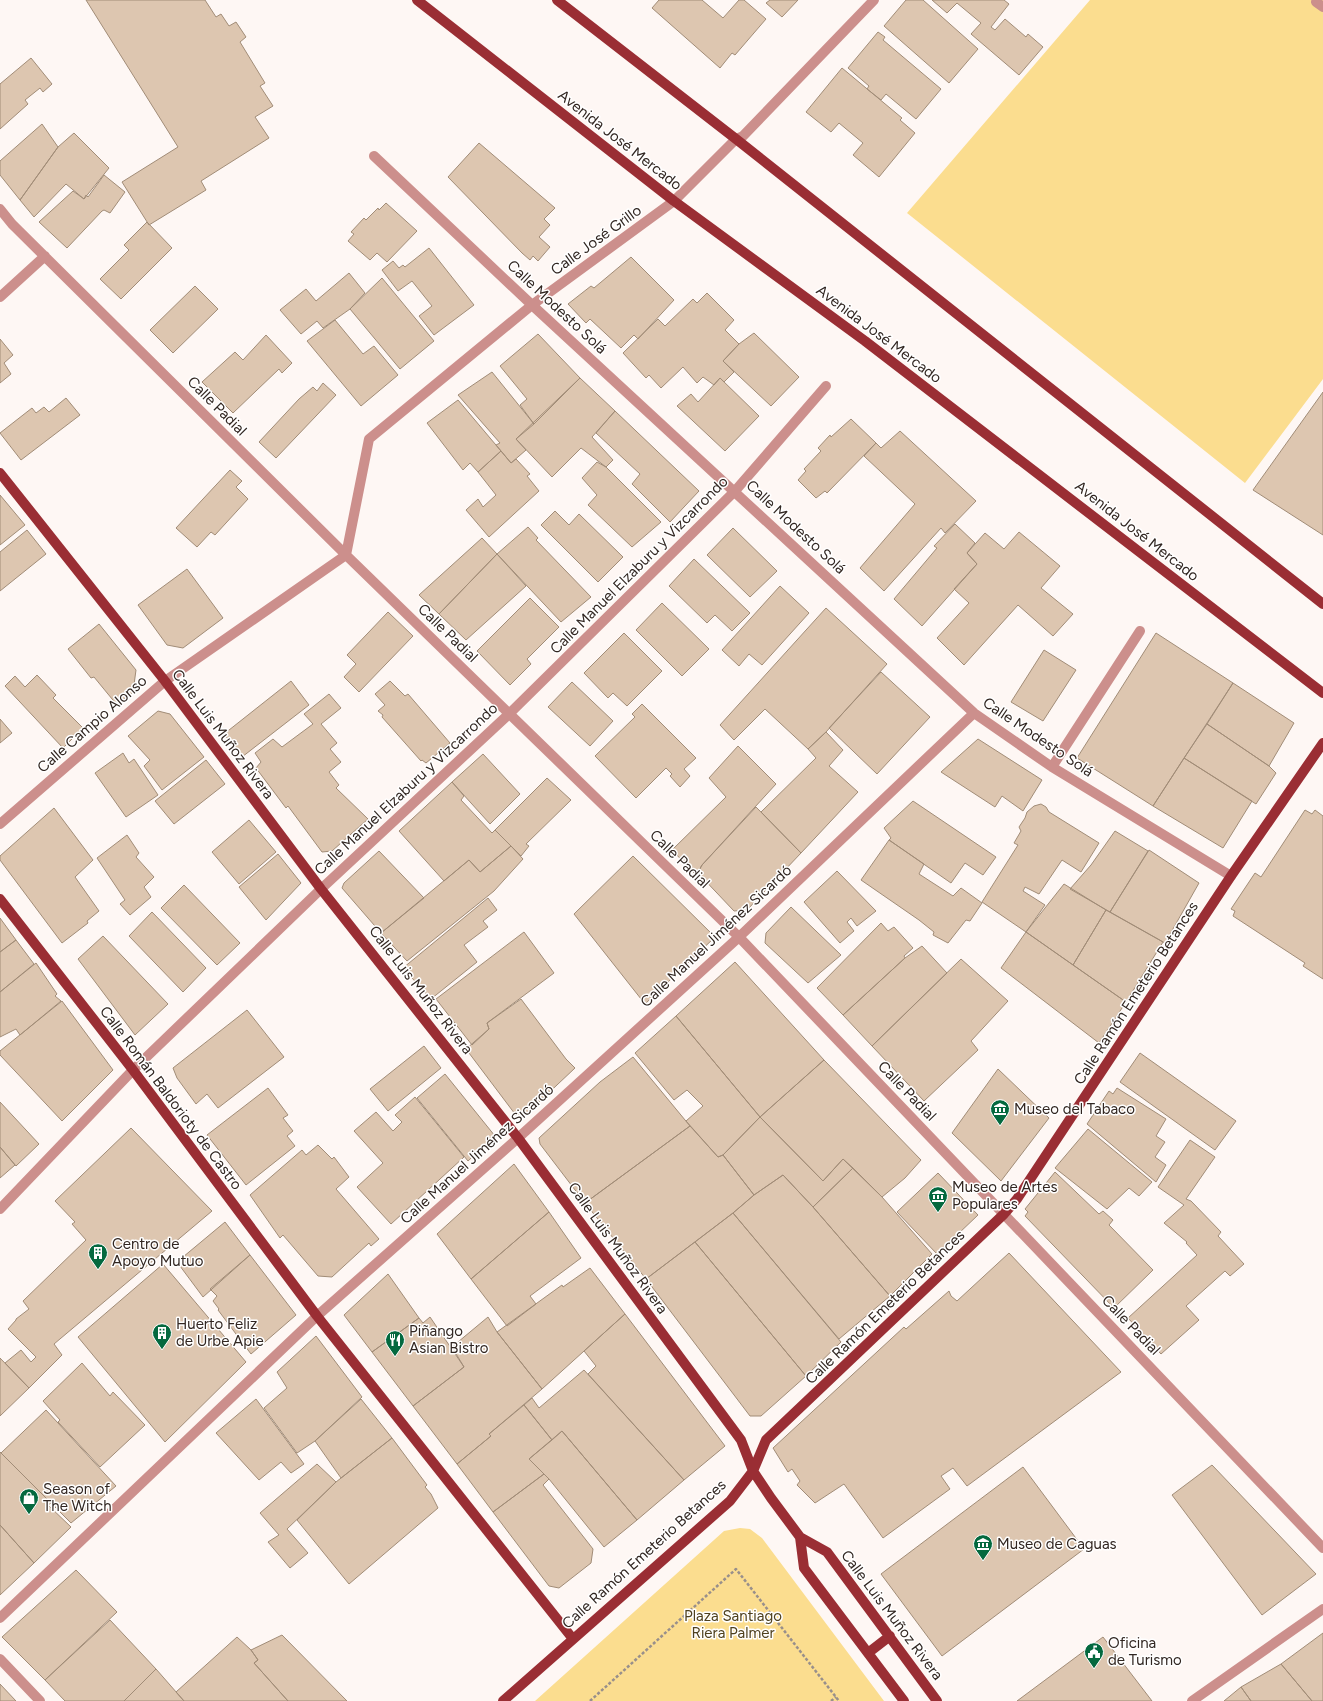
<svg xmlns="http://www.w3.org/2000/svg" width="1323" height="1701" font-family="Figtree,sans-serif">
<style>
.green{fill:#fbdd8f}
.building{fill:#ddc6b0;stroke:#a18c77}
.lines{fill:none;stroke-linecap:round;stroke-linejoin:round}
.path{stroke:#988f8b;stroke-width:2.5;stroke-dasharray:3 2;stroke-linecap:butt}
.service{stroke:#cc8f8c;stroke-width:10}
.pedestrian{stroke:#cc8f8c;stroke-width:10}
.minor{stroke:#cc8f8c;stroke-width:10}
.primary{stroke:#9a2e34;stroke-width:10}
.labels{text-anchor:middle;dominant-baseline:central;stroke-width:3;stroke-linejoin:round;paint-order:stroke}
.street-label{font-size:15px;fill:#312621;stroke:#fff}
.poi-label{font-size:15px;fill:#312621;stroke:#fff;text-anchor:start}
.park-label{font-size:15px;fill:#4f411e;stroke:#fff}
</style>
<rect width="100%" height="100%" fill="#fef7f4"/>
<path class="green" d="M1090 0H1323V379L1245 483 907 213Z
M740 1528 750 1529 762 1538 884 1701H535L724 1531Z"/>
<path class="building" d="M86 0H205L216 17 221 14 229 26 236 22 246 37 240 42 265 83 260 86 273 106 255 117 269 138 201 181 206 190 149 225 122 182 178 147Z
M659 0H702L723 18 739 0H744L766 19 735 55 732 53 720 68 652 8Z
M770 0H798L782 17 766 3Z
M906 0H923L978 49 949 83 884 26Z
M932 0H1004L1009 4 991 27 995 30 1005 19 1026 37 1028 34 1043 47 1019 75 971 34 981 23 957 3 947 13Z
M878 32 885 37 883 40 941 89 916 119 886 94 881 100 867 89 869 86 848 68Z
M31 58 52 84 43 92 40 88 25 100 28 104 0 129V84Z
M842 68 902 118 900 120 915 133 879 177 853 155 863 143 839 123 831 132 806 112Z
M42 124 58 147 20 200 0 175V161Z
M74 133 109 168 84 199 66 184 34 217 20 200 58 147Z
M479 143 555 208 544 219 550 225 539 237 550 247 538 261 533 256 530 260 522 253 448 177Z
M104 175 125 192 110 213 104 210 102 211 67 248 39 222 73 191 84 199 86 195 88 197Z
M386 203 417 231 387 262 377 253 370 260 348 241 354 234 351 232 364 218 366 220 378 208 379 210Z
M147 222 172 248 121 299 100 279 129 250 124 245Z
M429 248 474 305 434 335 419 316 432 306 412 281 398 291 382 270 393 261 399 268 403 265 405 267Z
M631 257 674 300 638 339 634 335 621 348 590 319 586 323 568 304 591 286 594 288Z
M349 273 365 293 350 309 323 328 317 321 301 334 280 310 306 289 316 301Z
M382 278 434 341 400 369 350 309Z
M195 286 218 309 173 353 150 330Z
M707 293 734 320 725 330 739 344 723 361 734 372 724 382 720 378 714 385 703 377 697 383 683 367 661 388 649 375 646 378 623 353 658 319 665 326 693 299 697 303Z
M335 320 363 354 374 346 398 375 361 406 307 341Z
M754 333 799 377 771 406 723 361 739 344Z
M538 334 580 378 534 424 520 405 527 399 500 366Z
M266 335 292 363 282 373 279 369 233 413 202 382 235 352 243 360Z
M0 339 13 355 4 363 11 374 0 383Z
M492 372 534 424 516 439 526 450 511 463 496 445 500 443 458 395Z
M580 378 615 411 592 437 613 460 606 467 581 448 552 477 516 439Z
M720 378 759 416 725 451 677 406 691 394 698 402Z
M323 383 336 395 276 458 259 442 299 399 313 387 317 391Z
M1323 392V535L1253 490Z
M66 398 80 415 21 460 0 433 32 408 36 413 44 407 49 412Z
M458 400 501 451 478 472 470 463 463 470 427 423Z
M615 411 699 491 670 522 632 484 640 474 596 433Z
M851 419 876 443 827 493 825 491 816 498 798 480 806 471 804 469 821 451 818 448 830 435 831 437Z
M900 431 976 501 945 533 941 528 884 591 860 568 915 504 864 456 876 443 881 448Z
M501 451 511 463 516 459 530 474 527 476 539 491 489 537 466 510 478 499 483 507 496 495 478 472Z
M597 462 606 467 661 522 632 547 588 505 597 495 582 478Z
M230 470 242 481 236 487 248 499 215 535 211 532 197 547 176 528Z
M0 495 25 525 0 545Z
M555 511 569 525 579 514 623 557 598 582 541 525Z
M955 524 975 543 967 553 977 564 922 626 894 599 937 548 934 546Z
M528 527 538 538 536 540 591 597 561 622 497 554Z
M733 528 777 571 750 597 707 555Z
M27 530 46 554 0 591V552Z
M1019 532 1060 566 1041 588 1073 614 1053 636 1018 605 964 665 937 638 969 603 954 589 977 564 967 553 985 533 1004 549Z
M482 538 497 554 439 614 419 595Z
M497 554 526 586 466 640 439 614Z
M694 559 750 613 732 631 715 615 707 623 669 586Z
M187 569 223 618 183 648 167 645 138 605Z
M780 586 809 613 762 665 749 654 739 666 722 650Z
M530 598 559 627 527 659 531 664 510 685 477 651Z
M662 603 709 649 682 676 636 630Z
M826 608 887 664 826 732 808 749 765 709 734 740 720 725Z
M388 612 413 636 359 692 344 677 356 664 347 655Z
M99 624 136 670 133 692 117 705 94 677 91 678 68 649Z
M624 633 662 671 627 706 613 693 608 698 584 673Z
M1156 633 1233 683 1153 806 1077 758Z
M1044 650 1076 670 1043 721 1011 702Z
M881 672 930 717 877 774 829 728Z
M37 675 56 695 53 698 83 728 63 748 5 686 15 676 25 687Z
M291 681 309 705 242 757 224 734Z
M390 681 405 696 408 694 450 743 426 763 422 760 421 761 382 717 383 715 378 711 385 705 375 694Z
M572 682 613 721 590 746 548 707Z
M1233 683 1294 723 1269 766 1207 724Z
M329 694 341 708 321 724 337 743 330 749 341 762 329 772 339 785 336 788 368 819 332 851 322 852 288 806 286 808 256 768 261 762 255 753 273 739 282 747 313 724 304 714Z
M642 704 696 758 684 769 690 776 680 787 670 776 672 774 666 768 636 798 595 756 635 717 632 714Z
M158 711 170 714 204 757 162 790 144 766 150 760 128 736Z
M0 719 12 733 0 743Z
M1207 724 1269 766 1276 773 1256 804 1184 758Z
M826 732 843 750 829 766 858 792 801 853 761 812 816 758 808 749Z
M978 739 1042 780 1023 811 1002 796 995 807 941 772Z
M738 746 776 784 702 865 696 875 672 850 726 797 709 778Z
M123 753 129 763 134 759 158 795 126 817 95 773Z
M483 754 520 794 490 824 452 782Z
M1184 758 1252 801 1223 848 1153 806Z
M206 760 225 784 174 824 155 801Z
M547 778 571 800 526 844 529 846 521 856 495 830Z
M452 782 464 796 461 800 492 833 495 830 511 846 480 872 469 860 444 881 399 831Z
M913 801 996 857 983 875 965 863 951 883 889 840 891 838 884 828Z
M1041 804 1046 807 1049 812 1099 843 1081 872 1062 860 1039 894 1025 887 1023 891 1045 905 1026 932 982 902 1018 845 1014 843 1021 831 1019 827 1025 818 1027 812 1034 806Z
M756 807 801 853 747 910 734 911 698 873 702 865Z
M54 808 93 860 75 877 99 911 87 921 88 923 62 943 0 860V856Z
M1305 810 1312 814 1315 810 1323 816V979L1303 966 1305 963 1233 916 1235 911 1231 909 1255 873 1261 877Z
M249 820 276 852 239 884 212 852Z
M1115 831 1148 851 1110 912 1070 889 1091 865Z
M127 835 139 853 136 857 154 877 144 887 151 897 130 915 120 904 125 900 97 858Z
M889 840 924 864 919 874 953 896 961 888 982 903 970 921 966 920 948 943 933 935 934 932 919 920 861 880Z
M511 846 523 859 494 891 407 961 381 933 469 860 480 872Z
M1149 850 1199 883 1165 943 1110 912Z
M379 851 424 898 381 933 342 888 344 883Z
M278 854 301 883 266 920 239 887Z
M633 856 715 937 645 1004 574 914Z
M837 871 876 911 857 926 851 918 847 922 854 931 840 943 804 902Z
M1064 884 1106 910 1073 965 1026 932Z
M184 885 240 943 217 965 161 908Z
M488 898 497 910 483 921 488 927 464 945 477 962 431 999 403 968Z
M791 907 841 955 808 983 765 943 766 933Z
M1106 910 1163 942 1126 1002 1073 965Z
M152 912 206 968 183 992 129 936Z
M0 918 16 940 0 952Z
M881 923 888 931 894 927 913 948 904 956 905 958 843 1015 817 988Z
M524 932 554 973 487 1023 489 1029 472 1045 436 999Z
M1026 932 1126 1002 1099 1043 1001 968Z
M103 936 168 1004 135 1035 78 959Z
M16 940 34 964 0 992V952Z
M922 946 947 973 872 1046 843 1015 905 958Z
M961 959 1008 1001 971 1041 978 1050 924 1101 872 1046Z
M735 962 824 1060 760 1117 676 1016Z
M36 963 57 994 55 996 61 1001 20 1035 16 1029 0 1037V992Z
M521 999 566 1059 575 1068 522 1118H518L466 1049 489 1029 487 1023Z
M62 1001 113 1070 62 1121 0 1055V1051Z
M247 1010 284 1057 218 1108 207 1094 196 1104 177 1078 173 1068Z
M676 1016 760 1117 723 1155 718 1157 686 1121 703 1106 687 1090 674 1100 635 1053Z
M424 1046 441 1068 388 1111 370 1089Z
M1140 1053 1236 1121 1215 1150 1120 1082Z
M633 1057 690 1126 585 1203 540 1144 539 1138 600 1082Z
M824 1060 921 1160 905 1178 882 1197 843 1159 823 1181 760 1117Z
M998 1069 1049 1118 1001 1181 952 1133Z
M445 1074 495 1136 468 1161 417 1098Z
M268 1088 288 1115 283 1118 293 1131 287 1136 295 1146 246 1185 207 1135Z
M1117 1088 1166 1119 1156 1136 1165 1142 1155 1157 1166 1165 1156 1182 1087 1124 1109 1091 1113 1094Z
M415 1097 464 1157 391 1224 357 1187 383 1163 354 1131 376 1112 393 1131 402 1122 395 1115Z
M0 1102 39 1144 16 1166 0 1147Z
M760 1117 823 1181 843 1159 853 1168 813 1207 783 1175 754 1195 723 1155Z
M690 1126 718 1157 723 1155 754 1195 733 1213 646 1279 585 1203Z
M131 1128 212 1211 54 1344 62 1355 29 1388 5 1363 21 1350 31 1362 36 1357 8 1329 16 1320V1319L29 1309 23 1301 86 1240 72 1224 75 1222 55 1201Z
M1088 1129 1152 1182 1139 1196 1129 1188 1107 1209 1055 1168Z
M1190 1140 1215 1157 1186 1199 1191 1201 1221 1232 1218 1236 1244 1264 1230 1276 1225 1271 1186 1306 1199 1320 1161 1354 1128 1318 1197 1255 1186 1243 1187 1242 1164 1223 1184 1205 1158 1187Z
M318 1145 332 1159 334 1157 349 1177 336 1189 379 1239 371 1246 369 1243 332 1277 318 1276 283 1235 280 1238 250 1195 302 1150 306 1155Z
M0 1147 15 1165 0 1178Z
M514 1164 549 1212 471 1279 437 1234Z
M853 1168 882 1197 932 1254 890 1296 813 1207Z
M1055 1172 1099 1214 1103 1211 1113 1220 1109 1225 1153 1270 1114 1308 1025 1216 1028 1212 1025 1209Z
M938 1173 978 1215 937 1254 897 1212Z
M783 1175 813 1207 890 1296 839 1339 733 1213 754 1195Z
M549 1212 581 1258 530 1296 536 1304 507 1326 471 1279Z
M733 1213 841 1342 806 1376 695 1242Z
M225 1222 250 1255 203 1297 177 1262Z
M695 1242 806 1376 761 1416H750L646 1279Z
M1009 1253 1121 1372 967 1486 953 1468 941 1476 950 1489 883 1538 844 1484 815 1503 797 1485 800 1481 792 1469 788 1472 773 1448 904 1327 906 1329 949 1291 951 1296 957 1301Z
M250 1255 296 1315 251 1354 218 1310 219 1309 213 1301 217 1296 210 1289Z
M163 1264 246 1362 165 1442 78 1337Z
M590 1268 625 1314 542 1389 497 1332 562 1285 563 1287Z
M388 1274 419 1318 372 1352 344 1315Z
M625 1314 725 1446 684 1480 588 1374 596 1366 584 1351Z
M430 1317 464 1367 413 1406 372 1352 419 1318 423 1323Z
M488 1317 497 1332 542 1389 489 1434 491 1436 457 1464 413 1406 464 1367 452 1347Z
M316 1336 362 1397 315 1441 297 1453 264 1408 287 1388 277 1372Z
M0 1358 29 1388 0 1416Z
M82 1363 110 1396 113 1392 145 1425 100 1467 58 1422 60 1420 43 1401Z
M584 1370 684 1480 637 1520 562 1431 552 1440 524 1405 532 1398 539 1408Z
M256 1399 304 1464 291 1473 281 1462 259 1480 216 1433Z
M361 1399 392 1438 341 1478 315 1441Z
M524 1405 552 1440 529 1459 544 1474 493 1512 457 1464 491 1436 489 1434Z
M46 1410 116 1486 71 1523 1 1453Z
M562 1431 637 1520 604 1547 549 1479 529 1459Z
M392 1438 427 1485 425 1487 431 1494 438 1508 349 1584 297 1520 336 1482Z
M0 1452 51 1503 48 1505 71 1527 34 1563 0 1525Z
M317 1464 336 1482 287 1529 308 1553 290 1568 268 1542 279 1535 260 1513Z
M1212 1465 1316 1574 1262 1615 1172 1495Z
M1023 1467 1084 1549 942 1656 881 1574Z
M544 1474 549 1479 543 1485 593 1549 591 1563 559 1588 549 1586 493 1512Z
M0 1525 34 1563 0 1595Z
M76 1570 117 1612 45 1680 2 1637Z
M110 1620 156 1669 124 1701H65L45 1680Z
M1323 1633V1701H1312L1281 1664Z
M282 1635 347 1701H288L254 1663 258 1660 251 1650Z
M237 1637 251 1650 258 1660 254 1663 288 1701H184L176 1692Z
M1103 1637 1152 1701H1017Z
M1281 1664 1312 1701H1251L1241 1687Z
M156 1669 184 1701H124Z
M0 1684 16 1701H0Z
M1241 1687 1251 1701H1224Z"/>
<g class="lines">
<path class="path" d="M590 1701 736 1569 839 1701
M831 1701 836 1697"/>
<path class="service" d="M1316 2 1323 7"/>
<path class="pedestrian" d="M0 1659 40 1701"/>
<path class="minor" d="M374 156 532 305 974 713 1052 767 1231 876
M0 209 12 224 346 555 739 937 1323 1548
M0 297 45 256
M1052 767 1140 631
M0 824 165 681 346 555 369 439 532 305 674 201 736 139 743 136 874 0
M0 1209 133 1070 321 889 509 714 735 491 826 386
M0 1618 317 1316 518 1138 739 937 974 713
M1192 1701 1323 1609"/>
<path class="primary" d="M417 0 674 201 865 341 1323 693
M557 0 736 139 1323 604
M0 473 165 681 321 889 518 1138 741 1440 753 1471 771 1498 800 1537 827 1552 937 1701
M0 899 133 1070 317 1316 573 1639
M800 1537 804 1568 904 1701
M868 1653 890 1636
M503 1701 730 1501 753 1471 766 1440 1004 1214 1017 1199 1231 876 1323 743"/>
</g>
<defs>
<symbol id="museum-pin" viewBox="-11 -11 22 30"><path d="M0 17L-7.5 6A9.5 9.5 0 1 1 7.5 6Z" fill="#04693f" stroke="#fff"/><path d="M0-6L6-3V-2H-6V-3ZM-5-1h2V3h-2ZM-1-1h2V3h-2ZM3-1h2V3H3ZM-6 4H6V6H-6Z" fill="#fff"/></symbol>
<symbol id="building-pin" viewBox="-11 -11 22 30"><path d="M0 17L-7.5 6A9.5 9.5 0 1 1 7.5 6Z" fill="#04693f" stroke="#fff"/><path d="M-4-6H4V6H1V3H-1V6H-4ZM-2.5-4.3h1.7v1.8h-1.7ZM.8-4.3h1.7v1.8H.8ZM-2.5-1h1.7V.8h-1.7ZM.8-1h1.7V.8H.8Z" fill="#fff"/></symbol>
<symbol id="restaurant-pin" viewBox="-11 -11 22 30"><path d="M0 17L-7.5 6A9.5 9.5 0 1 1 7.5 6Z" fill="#04693f" stroke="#fff"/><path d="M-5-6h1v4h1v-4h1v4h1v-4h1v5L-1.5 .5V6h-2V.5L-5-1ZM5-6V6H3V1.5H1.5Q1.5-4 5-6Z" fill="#fff"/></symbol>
<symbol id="shop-pin" viewBox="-11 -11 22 30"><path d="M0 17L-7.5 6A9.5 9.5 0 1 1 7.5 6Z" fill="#04693f" stroke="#fff"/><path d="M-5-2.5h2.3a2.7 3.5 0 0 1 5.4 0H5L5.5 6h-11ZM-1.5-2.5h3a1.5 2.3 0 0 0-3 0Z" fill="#fff"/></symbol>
<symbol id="civic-pin" viewBox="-11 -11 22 30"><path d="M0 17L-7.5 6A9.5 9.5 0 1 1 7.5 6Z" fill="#04693f" stroke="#fff"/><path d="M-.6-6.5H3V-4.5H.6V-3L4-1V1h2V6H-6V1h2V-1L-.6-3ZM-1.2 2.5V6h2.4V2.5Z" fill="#fff"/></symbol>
</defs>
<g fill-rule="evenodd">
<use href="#museum-pin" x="989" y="1098" width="22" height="30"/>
<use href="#museum-pin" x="927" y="1185" width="22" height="30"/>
<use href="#building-pin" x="87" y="1242" width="22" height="30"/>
<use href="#building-pin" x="151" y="1322" width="22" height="30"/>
<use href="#restaurant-pin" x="384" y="1329" width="22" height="30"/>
<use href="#shop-pin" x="18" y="1487" width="22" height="30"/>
<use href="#museum-pin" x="972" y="1533" width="22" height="30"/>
<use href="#civic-pin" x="1083" y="1641" width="22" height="30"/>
</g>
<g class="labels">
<g class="street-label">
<text transform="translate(620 140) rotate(38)">Avenida José Mercado</text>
<text transform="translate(596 240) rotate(-36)">Calle José Grillo</text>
<text transform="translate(557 307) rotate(43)">Calle Modesto Solá</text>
<text transform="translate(879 334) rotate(37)">Avenida José Mercado</text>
<text transform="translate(217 406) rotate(45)">Calle Padial</text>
<text transform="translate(796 527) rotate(43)">Calle Modesto Solá</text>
<text transform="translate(1137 531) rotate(38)">Avenida José Mercado</text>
<text transform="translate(639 565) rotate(-45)">Calle Manuel Elzaburu y Vizcarrondo</text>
<text transform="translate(448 633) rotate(44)">Calle Padial</text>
<text transform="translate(92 724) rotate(-41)">Calle Campio Alonso</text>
<text transform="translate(223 734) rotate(53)">Calle Luis Muñoz Rivera</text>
<text transform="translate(1038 737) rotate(34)">Calle Modesto Solá</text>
<text transform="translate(406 789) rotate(-43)">Calle Manuel Elzaburu y Vizcarrondo</text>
<text transform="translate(680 859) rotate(44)">Calle Padial</text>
<text transform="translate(716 936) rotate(-43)">Calle Manuel Jiménez Sicardó</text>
<text transform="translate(421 990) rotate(52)">Calle Luis Muñoz Rivera</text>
<text transform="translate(1136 993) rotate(-57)">Calle Ramón Emeterio Betances</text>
<text transform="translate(907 1091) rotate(46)">Calle Padial</text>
<text transform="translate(171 1098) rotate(53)">Calle Román Baldorioty de Castro</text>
<text transform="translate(477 1154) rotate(-42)">Calle Manuel Jiménez Sicardó</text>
<text transform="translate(618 1248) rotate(54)">Calle Luis Muñoz Rivera</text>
<text transform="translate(885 1307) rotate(-44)">Calle Ramón Emeterio Betances</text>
<text transform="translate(1131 1325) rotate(46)">Calle Padial</text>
<text transform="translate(644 1554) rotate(-42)">Calle Ramón Emeterio Betances</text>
<text transform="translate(892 1615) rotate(53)">Calle Luis Muñoz Rivera</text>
</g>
<g class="poi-label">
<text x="1014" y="1109">Museo del Tabaco</text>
<text x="952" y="1187">Museo de Artes<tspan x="952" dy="17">Populares</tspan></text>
<text x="112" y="1244">Centro de<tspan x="112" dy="17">Apoyo Mutuo</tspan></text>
<text x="176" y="1324">Huerto Feliz<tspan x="176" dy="17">de Urbe Apie</tspan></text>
<text x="409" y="1331">Piñango<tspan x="409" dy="17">Asian Bistro</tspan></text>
<text x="43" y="1489">Season of<tspan x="43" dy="17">The Witch</tspan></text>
<text x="997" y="1544">Museo de Caguas</text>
<text x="1108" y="1643">Oficina<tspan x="1108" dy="17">de Turismo</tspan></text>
</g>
<g class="park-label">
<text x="733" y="1616">Plaza Santiago<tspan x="733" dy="17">Riera Palmer</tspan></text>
</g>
</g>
</svg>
